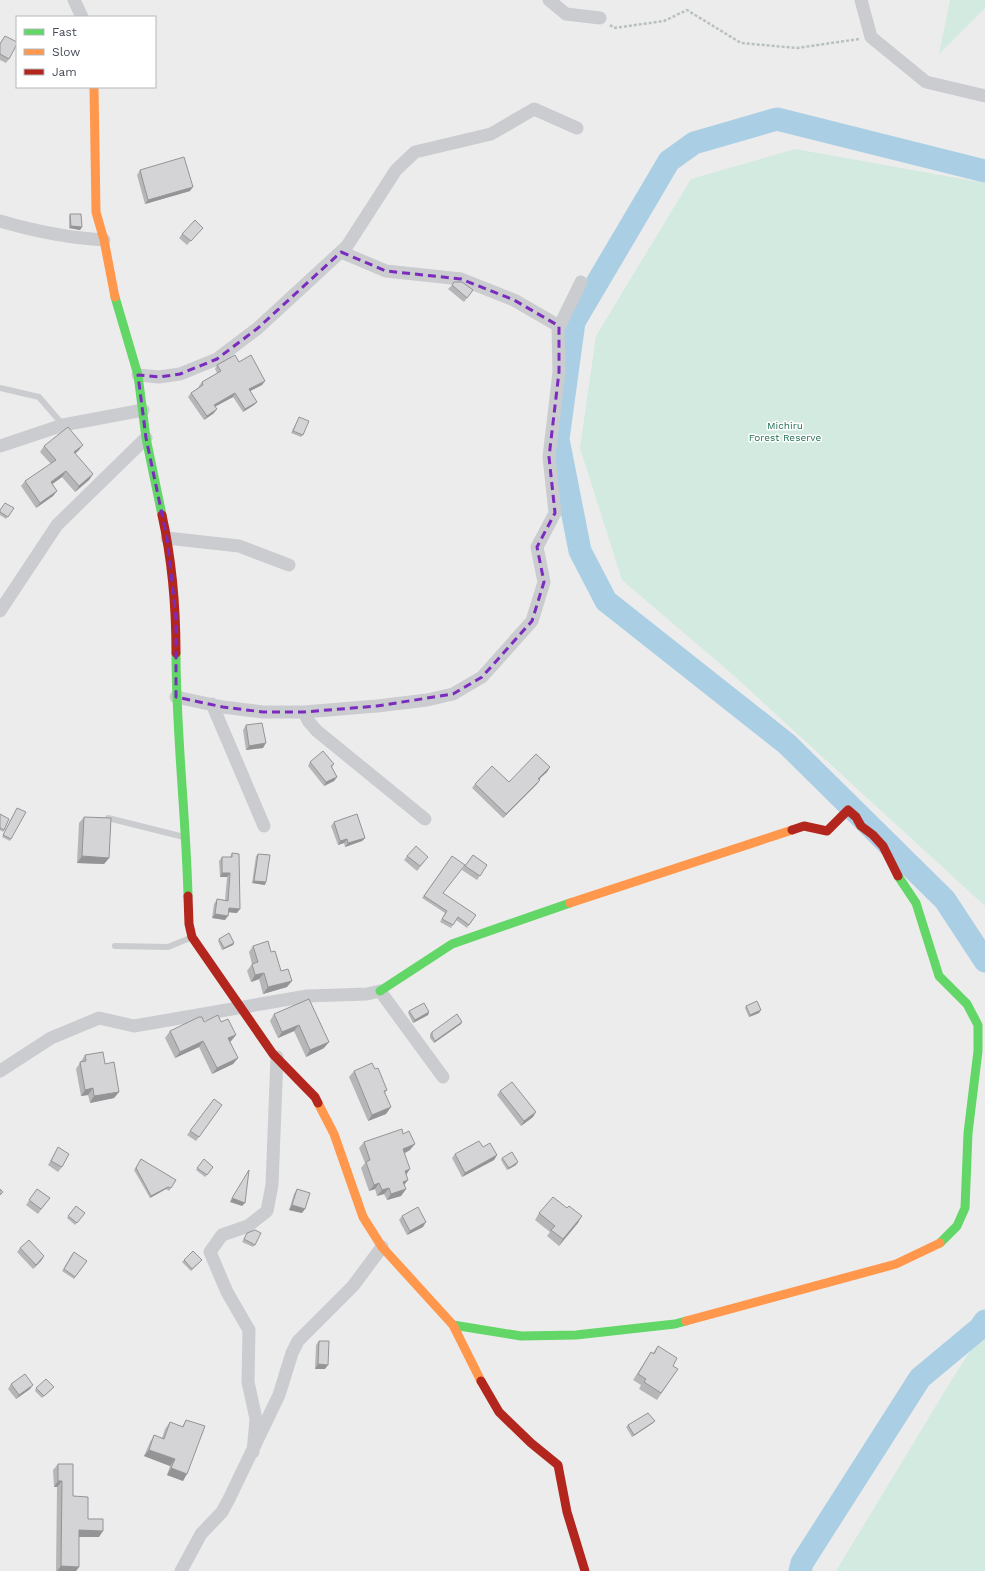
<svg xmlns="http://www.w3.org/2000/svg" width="985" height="1571" font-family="'Work Sans',sans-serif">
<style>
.green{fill:#d2eadf}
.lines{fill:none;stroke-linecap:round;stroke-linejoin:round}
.river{stroke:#aacfe5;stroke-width:23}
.path{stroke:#b7c1c0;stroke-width:2.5;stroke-dasharray:3 2;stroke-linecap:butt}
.lane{stroke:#cacccf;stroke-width:6}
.street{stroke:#cacccf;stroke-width:13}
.fast{stroke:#63d668;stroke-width:9}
.slow{stroke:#ff974d;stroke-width:9}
.jam{stroke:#b3261e;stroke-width:9}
.wall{fill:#b6b6b8}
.shaded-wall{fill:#949496}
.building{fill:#d4d4d6;stroke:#949496}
.marked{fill:none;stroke:#7b2cbf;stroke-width:3;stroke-dasharray:8 5;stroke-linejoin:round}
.labels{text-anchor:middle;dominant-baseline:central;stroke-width:3;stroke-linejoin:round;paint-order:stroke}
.park-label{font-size:10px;fill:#1f6f53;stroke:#fff}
</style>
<rect width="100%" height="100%" fill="#edecec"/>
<path class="green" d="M950 0H985V8L939 54Z
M795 149 985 183V906L731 673 622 580 580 448 596 336 691 179Z
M985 1328V1571H836L954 1376Z"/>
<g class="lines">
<path class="river" d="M985 171 777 119 694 143 669 161 574 322 558 439 580 551 606 601 787 744 945 900 985 961
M800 1571 802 1563 920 1378 980 1328 985 1321"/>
<path class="path" d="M610 25 614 28 664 21 687 10 741 43 797 48 859 39"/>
<path class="lane" d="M0 388 39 397 63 425
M108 818 184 837
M115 946 168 947 190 938"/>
<path class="street" d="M74 0 82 17
M549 0 566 14 600 18
M861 0 871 37 926 82 985 96
M0 221C34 231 68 238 104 240
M341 252 386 271 461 279 514 300 559 326
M138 375 159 377 180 374 217 359 258 328 347 246 396 170 415 152 491 134 534 109 577 128
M0 446 63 425 143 410
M167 538 239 546 289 565
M0 611 57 525 146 438
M176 697 223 707 263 712H304L377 706 427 700 453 694 482 677 532 621 544 582 537 547 555 513 549 457 559 372 558 329 581 282
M212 704 264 826
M304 712 309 722 317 731 425 819
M0 1071 51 1038 99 1018 134 1026 307 996 367 994 380 991 443 1077
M253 1452 256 1419 248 1382 249 1330 227 1292 210 1252 222 1235 248 1226 267 1211 272 1185 277 1057
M181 1571 201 1534 222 1512 229 1499 279 1395 292 1353 298 1341 353 1286 382 1247"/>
<path class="fast" d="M115 297 138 375 146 438 162 515
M176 653C176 734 186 815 188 896
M898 876 916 903 939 976 967 1004 978 1025V1051L968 1133 965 1208 957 1226 940 1243
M380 991 452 944 570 903
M453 1325 521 1336 576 1335 675 1324 686 1321"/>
<path class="slow" d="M94 87 96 212 104 240 115 297
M570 903 792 830
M318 1103 334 1134 363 1217 382 1247 453 1325 481 1381
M686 1321 896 1264 940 1243"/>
<path class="jam" d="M162 515C172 560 176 607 176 653
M792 830 804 826 827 831 848 810 856 817 861 826 873 835 883 846 898 876
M188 896 189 924 192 937 273 1054 315 1097 318 1103
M481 1381 499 1412 531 1443 558 1465 567 1512 585 1571"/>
</g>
<path class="wall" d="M5 36 9 59 6 63 0 60V43Z
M140 170 190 191 145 204 137 175Z
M70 214 82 227 80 230 69 228V216Z
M203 228 199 232 187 245 179 238 182 234Z
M452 285 473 290 464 302 448 289Z
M239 362 262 385 250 391 257 402 254 405 243 412 233 397 215 406 214 413 204 420 188 397 191 393 199 387V386L202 382 217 373 215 369 217 365Z
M299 417 303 435 301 437 291 433Z
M44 446 79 450 75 454 93 474 89 480 75 492 62 477 52 484 57 491 53 496 36 508 21 486 25 481 51 464 40 452Z
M14 508 6 519 0 515V510Z
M246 725 263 748 246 750 243 730Z
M310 762 334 764 332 767 337 777 334 781 324 786 308 766Z
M550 767 547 772 539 779 540 780 537 784 503 818 472 788 475 784 509 782Z
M17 808 11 839 10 841 2 837Z
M0 814 4 830 3 832 0 830Z
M84 817 109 858 104 864 77 863 79 823Z
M334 822 365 838 362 841 345 847 344 843 338 845 331 826Z
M232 853 237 913 228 912 225 920 212 918 214 904 217 899 225 900 227 877H220L219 861 222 857H230Z
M258 854 265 885 252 883 256 856Z
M473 855 487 865 477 880 462 870Z
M407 856 425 861 417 871 404 860Z
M452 856 443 893 476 915 467 928 456 920 451 928 440 922 445 913 422 898Z
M219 939 234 943 233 945 222 950 218 941Z
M253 946 271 952 281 971 287 987 263 994 259 979 251 982 247 971 252 964 249 952Z
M309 999 324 1048 306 1057 294 1031 278 1038 270 1021 274 1014Z
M746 1006 759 1013 749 1017 745 1008Z
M409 1011 429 1012 428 1015 413 1023 408 1013Z
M204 1022H221L236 1035 231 1041 230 1042 238 1058 233 1064 212 1074 199 1047 175 1058 165 1038 170 1031Z
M462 1022 461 1024 434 1043 430 1038V1034L432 1032Z
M85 1055 105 1064 119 1092 114 1098 90 1103 88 1095 81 1096 76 1069Z
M375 1069 387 1090 385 1093 386 1114 368 1121 349 1077 354 1071Z
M500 1091 533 1117 521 1126 497 1095Z
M214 1099 219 1109 196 1141 187 1135Z
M403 1134 410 1150 405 1153 406 1175 408 1180 404 1185 406 1189 401 1196 387 1200 384 1194 377 1196 375 1189 369 1191 361 1168 365 1163 359 1148 364 1142Z
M58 1147 62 1167 58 1172 48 1165Z
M483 1147 497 1155 494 1160 462 1177 452 1158 455 1154Z
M502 1158 516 1165 507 1170 501 1160Z
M141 1159 176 1180 169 1191 166 1189 150 1198 134 1170Z
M204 1159 213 1167 205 1177 196 1170Z
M37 1189 50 1198 38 1214 26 1205Z
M297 1189 302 1213 289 1210 294 1194Z
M76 1206 85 1213 75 1225 67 1218Z
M567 1208 582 1216 559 1246 547 1236 550 1232 535 1220 539 1213Z
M402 1216 423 1227 407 1235 399 1220Z
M247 1233 255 1245 253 1247 242 1242Z
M20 1248 44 1256 41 1261 33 1269 17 1252Z
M72 1254 87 1261 74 1279 62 1271Z
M184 1260 200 1262 191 1271 182 1262Z
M319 1341 325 1369H315L316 1345Z
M658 1346 673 1366 678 1369 657 1400 639 1389 641 1385 633 1380 651 1352 653 1353Z
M11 1384 30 1389 16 1399 8 1389Z
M36 1388 52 1389 42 1398 35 1391Z
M186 1420 183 1481 167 1475 170 1466 144 1456 150 1442 154 1435 162 1438 165 1429 170 1422 182 1427Z
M653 1423 632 1437 626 1427 628 1425Z
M58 1464 73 1496 88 1519 99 1537H79V1567L76 1571H56L57 1487H54L53 1470Z"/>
<path class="shaded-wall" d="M193 187 190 191 145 204 148 200Z
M71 226 82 227 80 230 69 228Z
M265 381 262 385 246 393 249 389Z
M235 393 233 397 211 409 214 405Z
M257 402 254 405 243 412 245 409Z
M217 409 214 413 204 420 207 416Z
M83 445 79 450 70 458 74 452Z
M66 471 62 477 47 488 51 482Z
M93 474 89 480 75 492 79 486Z
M57 491 53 496 36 508 40 503Z
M266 743 263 748 246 750 249 746Z
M550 767 547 772 535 783 538 779Z
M337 777 334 781 324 786 326 782Z
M540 780 537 784 503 818 506 814Z
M365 838 362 841 345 847 348 843Z
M347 839 344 843 338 845 340 841Z
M82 856 109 858 104 864 77 863Z
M222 873H230L227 877H220Z
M254 881 266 882 265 885 252 883Z
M229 908 240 909 237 913 226 912Z
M215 914 228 916 225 920 212 918Z
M234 943 233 945 222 950 224 948Z
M264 973 259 979 251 982 255 975Z
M292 981 287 987 263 994 268 987Z
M761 1010 759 1013 749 1017 750 1015Z
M429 1012 428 1015 413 1023 415 1020Z
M462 1022 461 1024 434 1043 435 1041Z
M299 1025 294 1031 278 1038 282 1032Z
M236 1035 231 1041 224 1045 228 1038Z
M203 1041 199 1047 175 1058 180 1052Z
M329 1042 324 1048 306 1057 310 1050Z
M238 1058 233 1064 212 1074 217 1068Z
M93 1088 88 1095 81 1096 85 1090Z
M119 1092 114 1098 90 1103 94 1096Z
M391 1107 386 1114 368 1121 372 1115Z
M536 1112 533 1117 521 1126 524 1121Z
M415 1144 410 1150 399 1156 403 1149Z
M497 1155 494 1160 462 1177 465 1173Z
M518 1162 516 1165 507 1170 509 1168Z
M410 1169 406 1175 405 1171Z
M408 1180 403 1186V1182Z
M379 1183 375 1189 369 1191 374 1185Z
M168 1187 166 1189 150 1198 151 1196Z
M389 1188 384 1194 377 1196 382 1190Z
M406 1189 401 1196 387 1200 391 1194Z
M232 1198 245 1203 242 1206 230 1202Z
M292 1205 305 1209 302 1213 289 1210Z
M582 1216 578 1223 559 1246 563 1239Z
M426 1222 423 1227 407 1235 410 1231Z
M44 1256 41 1261 33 1269 36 1265Z
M318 1364 328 1365 325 1369H315Z
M33 1385 30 1389 16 1399 19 1395Z
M655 1421 653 1423 632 1437 634 1435Z
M149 1450 175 1459 170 1466 144 1456Z
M171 1468 187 1474 183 1481 167 1475Z
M58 1481H62L57 1487H54Z
M79 1530 103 1531 99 1537H75Z
M61 1566 79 1567 76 1571H57Z"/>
<path class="building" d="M5 36 17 42V44L9 59 0 54V44Z
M184 157 193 187 148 200 140 170Z
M70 214H81L82 227 71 226Z
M195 220 203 228 191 241 182 234Z
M454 282H462L473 290 467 298 452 285Z
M235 355 239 362 251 355 265 381 249 389 257 402 245 409 235 393 214 405 217 409 207 416 191 393 203 385 202 382 221 371 217 365Z
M299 417 309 421 303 435 293 431Z
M68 427 83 445 74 452 93 474 79 486 66 471 51 482 57 491 40 503 25 481 56 460 44 446Z
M5 503 14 508 8 517 0 512V510Z
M262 723 266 743 249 746 246 725Z
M323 751 334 764 331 766 337 777 326 782 310 762Z
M536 754 550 767 538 779 540 780 506 814 475 784 492 766 509 782Z
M17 808 26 812 11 839 3 835Z
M0 814 9 819 4 830 0 828Z
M357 814 365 838 348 843 347 839 340 841 334 822Z
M84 817 111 818 109 858 82 856Z
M416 846 428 857 420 866 407 856Z
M232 853 239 854 240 909 229 908 228 916 215 914 217 899 228 901 230 873H222V857H232Z
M258 854 270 855 266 882 254 881Z
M473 855 487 865 480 876 465 866Z
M452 856 465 865 443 893 476 915 469 925 458 917 453 925 442 919 447 911 424 896Z
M229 933 234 943 224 948 219 939Z
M268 941 271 952 275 951 281 971 288 969 292 981 268 987 264 973 255 975 252 964 258 962 253 946Z
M309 999 329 1042 310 1050 299 1025 282 1032 274 1014Z
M757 1001 761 1010 750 1015 746 1006Z
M424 1003 429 1012 415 1020 409 1011Z
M457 1014 462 1022 435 1041 432 1036V1032Z
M218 1015 221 1022 228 1019 236 1035 228 1038 238 1058 217 1068 203 1041 180 1052 170 1031 199 1017H202L204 1022Z
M103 1052 105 1064 114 1062 119 1092 94 1096 93 1088 85 1090 80 1062 86 1061 85 1055Z
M372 1063 375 1069 378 1068 387 1090 384 1091 391 1107 372 1115 354 1071Z
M512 1082 536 1112 524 1121 500 1091Z
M214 1099 222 1105 199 1137 190 1131Z
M402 1129 403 1134 409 1131 415 1144 403 1149 410 1169 405 1171 408 1180 403 1182 406 1189 391 1194 389 1188 382 1190 379 1183 374 1185 366 1162 370 1160 364 1142Z
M479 1141 483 1147 490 1143 497 1155 465 1173 455 1154Z
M58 1147 69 1154 62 1167 51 1161Z
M512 1152 518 1162 509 1168 502 1158Z
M141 1159 176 1180 171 1188 168 1187 151 1196 136 1168Z
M204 1159 213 1167 207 1175 197 1168Z
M249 1170 245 1203 232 1198Z
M0 1189 3 1192 0 1195Z
M37 1189 50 1198 41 1209 29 1200Z
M297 1189 310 1193 305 1209 292 1205Z
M553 1197 567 1208 569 1206 582 1216 563 1239 551 1230 555 1226 539 1213Z
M76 1206 85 1213 77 1223 68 1216Z
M418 1207 426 1222 410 1231 402 1216Z
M255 1230 261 1233 255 1245 244 1239 247 1233Z
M29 1240 44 1256 36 1265 20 1248Z
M193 1251 202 1260 192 1269 184 1260Z
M74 1252 87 1261 75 1277 64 1269Z
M319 1341H329L328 1365 318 1364Z
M658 1346 677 1358 673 1366 678 1369 661 1393 644 1382 646 1379 638 1374 651 1352 654 1354Z
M25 1374 33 1385 19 1395 11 1384Z
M46 1379 54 1387 44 1396 36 1388Z
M648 1413 655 1421 634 1435 628 1425Z
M186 1420 205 1426 187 1474 171 1468 175 1459 149 1450 154 1435 164 1439 170 1422 183 1427Z
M58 1464H73V1496L88 1497V1519H103V1531L79 1530V1567L61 1566 62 1481H58Z"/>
<path class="marked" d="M341 252 386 271 461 279 514 300 559 326V372L549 457 555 513 537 547 544 582 532 621 482 677 453 694 377 706 304 712H263L223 707 176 697V617L167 538 146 438 138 375 159 377 180 374 217 359 258 328Z"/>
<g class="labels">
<g class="park-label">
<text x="785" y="425">Michiru<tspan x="785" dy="12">Forest Reserve</tspan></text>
</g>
</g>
<rect x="16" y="16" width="140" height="72" fill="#ffffff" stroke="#b5b7bb"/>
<rect x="24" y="29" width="20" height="6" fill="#63d668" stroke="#b5b7bb"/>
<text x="52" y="36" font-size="12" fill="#454c56">Fast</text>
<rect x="24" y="49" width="20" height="6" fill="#ff974d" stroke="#b5b7bb"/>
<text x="52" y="56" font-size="12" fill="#454c56">Slow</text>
<rect x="24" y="69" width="20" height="6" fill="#b3261e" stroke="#b5b7bb"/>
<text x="52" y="76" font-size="12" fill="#454c56">Jam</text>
</svg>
